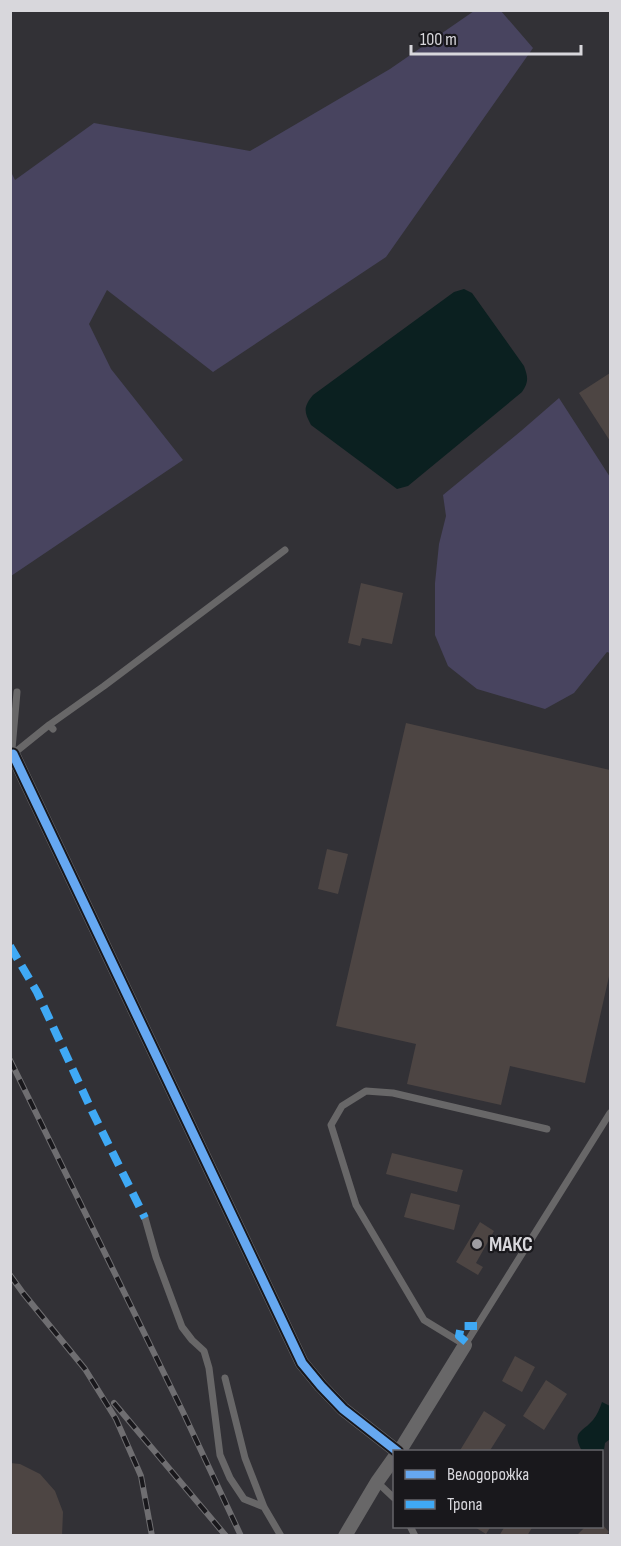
<svg xmlns="http://www.w3.org/2000/svg" width="621" height="1546" font-family="'Sofia Sans Condensed',sans-serif">
<style>
.green{fill:#48445f}
.water{fill:#0b2020}
.building{fill:#4d4543}
.lines{fill:none;stroke-linecap:round;stroke-linejoin:round}
.service{stroke:#686768;stroke-width:7}
.minor{stroke:#686768;stroke-width:14}
.rail-casing{stroke:#6f6e71;stroke-width:6}
.rail{stroke:#19181c;stroke-width:4;stroke-dasharray:11;stroke-linecap:butt}
.quiet{stroke:#3fa9f5;stroke-width:8;stroke-dasharray:15 8;stroke-linecap:butt}
.cycleway-casing{stroke:#19181c;stroke-width:13}
.cycleway{stroke:#66a8f1;stroke-width:9}
.poi-dot{fill:#9e9da2;stroke:#19181c;stroke-width:2}
.labels{text-anchor:middle;dominant-baseline:central;stroke-width:4.5;stroke-linejoin:round;paint-order:stroke}
.poi-label{font-size:21px;font-weight:bold;fill:#d8d7dc;stroke:#19181c;text-anchor:start}
</style>
<rect width="100%" height="100%" fill="#323136"/>
<path class="green" d="M474 11H501L533 48 386 257 213 372 107 290 89 324 111 369 183 460 11 576V172L15 180 94 123 250 151 390 69Z
M559 398 610 477V653L607 652 574 693 545 709 477 689 448 666 435 635V583L439 544 446 516 443 495 521 431Z"/>
<path class="water" d="M464 289 472 293 524 366C528 377 529 382 522 392L408 486 397 489 311 425C304 412 303 407 313 395L454 292Z
M602 1402 610 1406V1439L605 1443 604 1450 602 1453V1452L582 1451C571 1431 582 1433 593 1420 597 1415 600 1408 602 1402Z"/>
<path class="building" d="M610 373V441L579 393Z
M361 583 403 593 392 644 362 638 360 646 348 643Z
M406 723 610 770V972L585 1083 510 1066 501 1105 407 1084 416 1044 336 1026Z
M327 849 348 854 338 894 318 889Z
M392 1153 463 1170 457 1192 386 1174Z
M411 1193 460 1205 454 1230 404 1217Z
M480 1222 494 1231 476 1263 483 1267 478 1275 456 1262Z
M515 1356 535 1367 522 1392 502 1381Z
M546 1380 567 1394 544 1430 523 1416Z
M484 1411 506 1425 489 1452H459Z
M10 1463 20 1464 40 1474 55 1491 63 1512 62 1536H10Z
M602 1524 609 1532 605 1536H576L586 1526H602Z
M473 1526H491L486 1534Z
M505 1526H533L527 1536H499Z"/>
<g class="lines">
<path class="service" d="M49 725 104 686 285 550
M12 749 17 692
M12 752 13 754 49 725 53 729
M547 1129 393 1093 366 1091 342 1106 331 1125 356 1205 424 1320 465 1345 610 1113
M145 1218 156 1257 182 1327 192 1340 204 1351 209 1368 220 1455 230 1478 244 1499 264 1507
M225 1378 245 1458 264 1507 281 1536
M377 1482 394 1498
M410 1526 415 1536"/>
<path class="minor" d="M13 754 302 1363 321 1386 343 1409 398 1452
M399 1452 465 1345
M345 1536 377 1482 394 1458"/>
<defs>
<path id="rail" d="M10 1060 183 1412 241 1536
M10 1275 23 1293 85 1369 116 1419 141 1476 152 1536
M114 1403 226 1536"/>
</defs>
<use href="#rail" class="rail-casing"/>
<use href="#rail" class="rail"/>
<path class="quiet" d="M10 946 37 992 92 1111 145 1218
M466 1342 459 1336 461 1326H477"/>
<defs>
<path id="cycleway" d="M13 754 302 1363 321 1386 343 1409 398 1452"/>
</defs>
<use href="#cycleway" class="cycleway-casing"/>
<use href="#cycleway" class="cycleway"/>
</g>
<circle class="poi-dot" cx="477" cy="1244" r="6"/>
<g class="labels">
<g class="poi-label">
<text x="489" y="1244">МАКС</text>
</g>
</g>
<rect width="621" height="1546" fill="none" stroke="#d8d7dc" stroke-width="24"/>
<rect x="393" y="1450" width="210" height="78" fill="#19181c" stroke="#656469" stroke-width="1.5"/>
<rect x="405" y="1470" width="30" height="9" fill="#66a8f1" stroke="#656469" stroke-width="1.5"/>
<text x="447" y="1480" font-size="18" fill="#d8d7dc">Велодорожка</text>
<rect x="405" y="1500" width="30" height="9" fill="#3fa9f5" stroke="#656469" stroke-width="1.5"/>
<text x="447" y="1510" font-size="18" fill="#d8d7dc">Тропа</text>
<path d="M411 45v9h170v-9" fill="none" stroke="#d8d7dc" stroke-width="3"/>
<text x="420" y="45" font-size="18" fill="#d8d7dc" stroke="#19181c" stroke-width="4.5" paint-order="stroke">100 m</text>
</svg>
